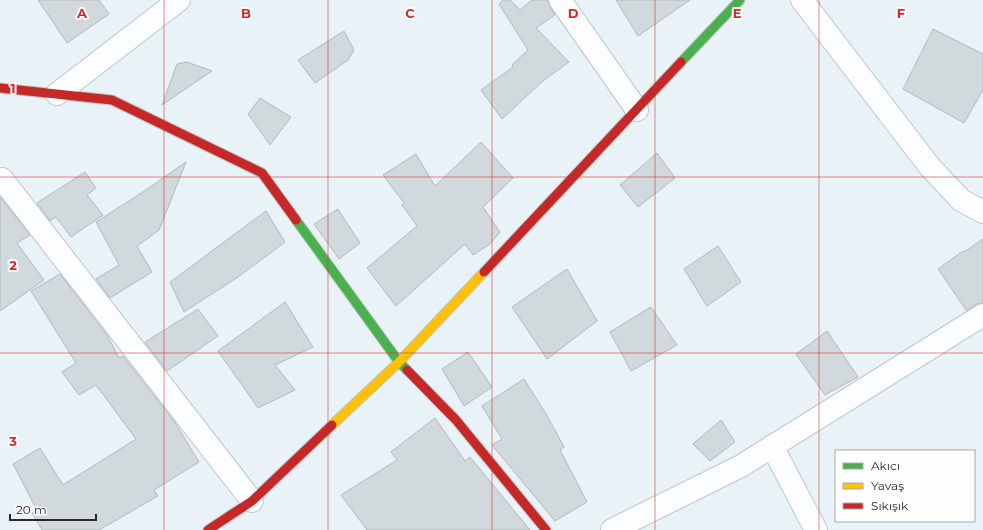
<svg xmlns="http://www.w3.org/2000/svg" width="983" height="530" font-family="Montserrat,sans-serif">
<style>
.building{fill:#d1d9dc;stroke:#b2b9bc}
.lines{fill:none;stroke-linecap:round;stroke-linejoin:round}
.street-casing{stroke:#bfc6c9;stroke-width:24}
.fast-casing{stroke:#bfc6c9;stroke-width:11}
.slow-casing{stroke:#bfc6c9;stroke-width:11}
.jam-casing{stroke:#bfc6c9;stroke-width:11}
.street{stroke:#fcfdfe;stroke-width:22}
.fast{stroke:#4caf50;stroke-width:9}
.slow{stroke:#ffc107;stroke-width:9}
.jam{stroke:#c62828;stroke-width:9}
.grid{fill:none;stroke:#d62828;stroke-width:1;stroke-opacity:0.55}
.grid-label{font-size:13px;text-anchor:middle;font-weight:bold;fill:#d62828;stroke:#fefefe;stroke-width:4;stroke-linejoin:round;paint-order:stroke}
</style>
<rect width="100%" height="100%" fill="#e9f2f6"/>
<path class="building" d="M38 0H99L109 14 67 43Z
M503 0H510L520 10 532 0H548L550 7 555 15 536 28 569 62 543 81 502 119 481 90 513 67 512 65 528 50 499 4Z
M616 0H690L638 36Z
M933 29 983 54V90L964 123 903 89Z
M344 31 354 50 348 60 315 83 298 60Z
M187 62 212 71 162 105 177 64Z
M260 98 291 117 270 145 248 114Z
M481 142 513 178 483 207 500 232 490 244 473 255 465 244 396 306 367 268 417 226 402 205 404 203 383 175 416 154 435 186Z
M657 153 675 178 638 207 620 185Z
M186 162 159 230 137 246 152 272 110 298 96 279 119 265 96 222 143 192Z
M85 172 96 188 87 195 103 215 71 237 56 217 50 221 37 203Z
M0 197 30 235 17 243 44 280 0 311Z
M338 209 360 243 339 259 314 224Z
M266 211 285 242 238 277 184 312 170 282Z
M983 239V303L976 304 967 311 938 269 963 251 964 252Z
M718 246 741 282 707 306 684 269Z
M567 269 597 321 547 359 512 307Z
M60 274 107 335 119 358 123 356 174 421 199 462 154 490 158 496 99 530H42L32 513 37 510 13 464 40 448 63 485 136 439 96 385 79 395 62 372 76 363 31 291Z
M285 302 313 347 275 365 295 390 258 408 218 351Z
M651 307 677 345 631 371 610 332Z
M198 309 218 336 167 371 145 342Z
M827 331 858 377 825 395 796 354Z
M468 352 492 387 464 406 442 369Z
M524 379 546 414 564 447 560 450 587 502 555 521 492 445 502 439 482 406Z
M435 418 465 461 470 457 530 530H367L341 495 397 460 391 452Z
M721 420 735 442 710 461 693 444Z"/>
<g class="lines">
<defs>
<path id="street" d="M560 0 637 110
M802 0 930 167 961 200 983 212
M57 94 179 0
M0 180 2 179 252 501
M772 446 816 530
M612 530 741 466 983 315"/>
<path id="fast" d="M681 62 740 0
M296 220 399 362 407 370"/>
<path id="slow" d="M332 425 399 362 484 272"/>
<path id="jam" d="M0 88 112 100 262 173 296 220
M484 272 681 62
M407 370 456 420 546 530
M208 530 252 501 332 425"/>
</defs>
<use href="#street" class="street-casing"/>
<use href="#fast" class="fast-casing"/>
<use href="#slow" class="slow-casing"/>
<use href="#jam" class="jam-casing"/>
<use href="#street" class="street"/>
<use href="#fast" class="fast"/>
<use href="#slow" class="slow"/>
<use href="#jam" class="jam"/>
</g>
<path class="grid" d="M164 0V530M328 0V530M492 0V530M655 0V530M819 0V530M0 177H983M0 353H983"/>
<g class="grid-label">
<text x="82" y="18">A</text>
<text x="246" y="18">B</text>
<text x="410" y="18">C</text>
<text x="573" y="18">D</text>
<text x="737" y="18">E</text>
<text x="901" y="18">F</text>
<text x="13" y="93">1</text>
<text x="13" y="270">2</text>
<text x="13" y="446">3</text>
</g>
<rect x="835" y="450" width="140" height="72" fill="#fefefe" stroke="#a7a9aa"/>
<rect x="843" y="463" width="20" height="6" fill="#4caf50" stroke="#a7a9aa"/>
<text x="871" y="470" font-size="12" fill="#252a2d">Akıcı</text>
<rect x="843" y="483" width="20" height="6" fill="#ffc107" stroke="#a7a9aa"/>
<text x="871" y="490" font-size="12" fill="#252a2d">Yavaş</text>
<rect x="843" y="503" width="20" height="6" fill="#c62828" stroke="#a7a9aa"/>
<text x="871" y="510" font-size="12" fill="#252a2d">Sıkışık</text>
<path d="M10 514v6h86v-6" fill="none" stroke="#252a2d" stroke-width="2"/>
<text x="16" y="514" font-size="12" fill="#252a2d" stroke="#fefefe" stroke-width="3" paint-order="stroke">20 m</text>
</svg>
